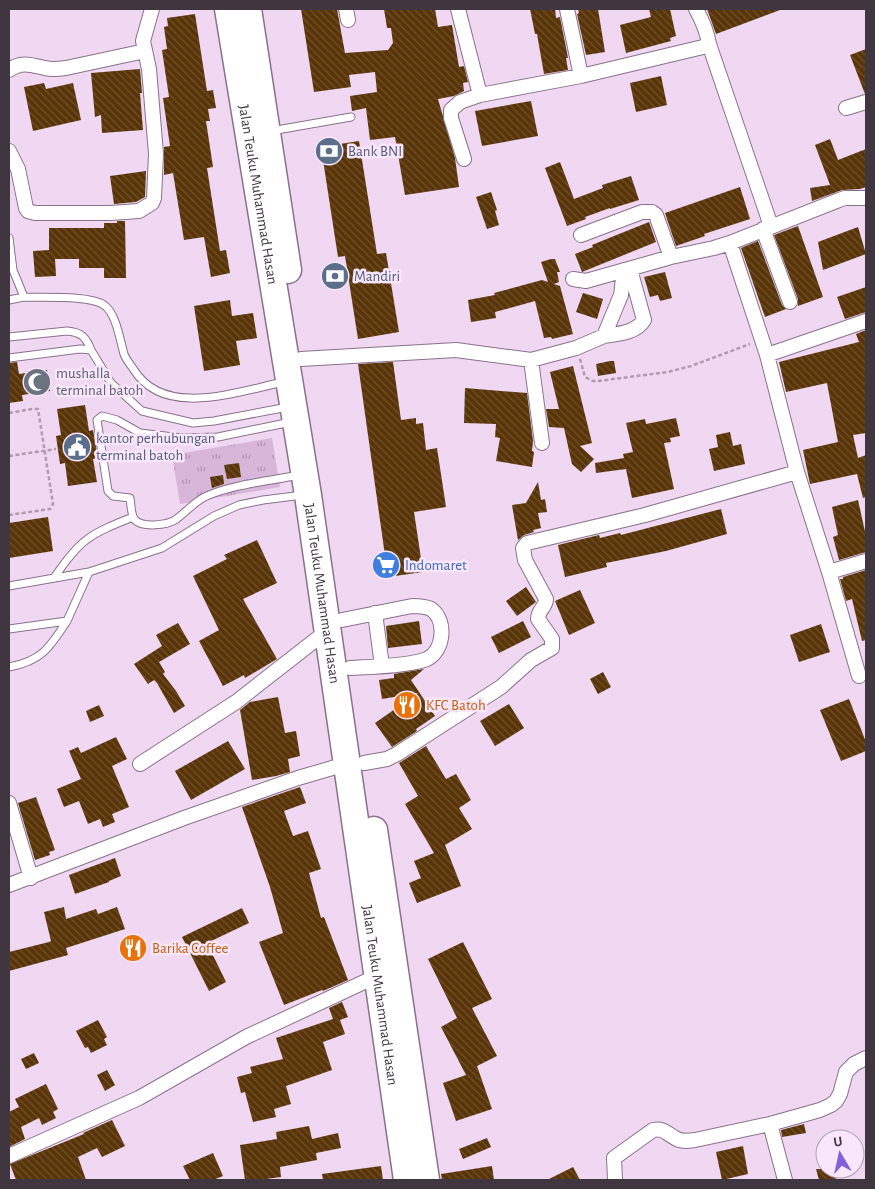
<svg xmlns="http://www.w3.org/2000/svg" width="875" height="1189" font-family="'Alegreya Sans',sans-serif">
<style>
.grass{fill:url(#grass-tufts)}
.building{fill:url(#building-back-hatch)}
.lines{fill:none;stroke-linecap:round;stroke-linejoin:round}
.lane-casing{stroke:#89728b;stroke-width:9}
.street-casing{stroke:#89728b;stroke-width:16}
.highway-casing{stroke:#89728b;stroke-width:29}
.path{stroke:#b09cb1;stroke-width:2.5;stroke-dasharray:4 2.5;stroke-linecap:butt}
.lane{stroke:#fff;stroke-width:7}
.street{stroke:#fff;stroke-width:14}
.highway{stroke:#fff;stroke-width:26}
.labels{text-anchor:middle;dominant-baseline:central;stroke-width:5;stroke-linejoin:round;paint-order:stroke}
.service-label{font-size:15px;fill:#4e5e75;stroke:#fae6fc;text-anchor:start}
.street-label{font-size:15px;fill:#403640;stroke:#fae6fc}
.worship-label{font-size:15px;fill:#5b616d;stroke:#fae6fc;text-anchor:start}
.shop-label{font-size:15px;fill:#366cbe;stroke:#fae6fc;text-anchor:start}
.food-label{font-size:15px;fill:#c56008;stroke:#fae6fc;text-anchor:start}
</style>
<defs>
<pattern id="grass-tufts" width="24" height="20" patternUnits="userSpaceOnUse" patternTransform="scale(1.25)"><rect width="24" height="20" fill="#d8b6da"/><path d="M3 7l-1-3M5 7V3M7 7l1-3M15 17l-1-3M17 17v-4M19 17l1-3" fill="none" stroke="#b195b2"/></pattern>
<pattern id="building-back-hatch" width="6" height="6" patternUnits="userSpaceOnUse" patternTransform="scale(1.25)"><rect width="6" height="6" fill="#583407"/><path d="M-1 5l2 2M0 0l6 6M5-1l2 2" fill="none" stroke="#6e512d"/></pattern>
</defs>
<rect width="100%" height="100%" fill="#f0d7f2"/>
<path class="grass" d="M272 438 280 487 180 504 172 455Z"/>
<path class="building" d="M301 9H337L345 53 388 50 393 43 391 28H387L384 9H435L438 27 452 25 459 67 464 66 468 82 463 83 464 91 454 96 438 99 455 158 459 187 405 195 395 137 370 140 366 108 352 111 350 96 377 92 375 72 349 75 351 87 314 92Z
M530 9H555L556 18 560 17 568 58H566L568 70 544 74 537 34H535Z
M578 9H598L605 52 586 55 577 14 579 13Z
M649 9H670L676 36 670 38 671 41 626 53 620 25 651 17Z
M707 9H779L780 10 716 34Z
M195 14 207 91 213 90 216 108 208 109 210 121H206L213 167 207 168 220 251 226 250 230 273 211 277 204 237 184 240 173 173 164 175V147L170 146 163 98 169 97 162 50 167 49 164 27 168 26 167 18Z
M866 49V93L865 94 850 55Z
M140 69 142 93H140L143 130 102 133 101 115 95 117 91 73Z
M661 76 667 105 636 112 630 83Z
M44 83 46 89 73 83 81 120 33 131 24 87Z
M531 101 538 136 482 146 475 111Z
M830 139 838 160 866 149V187L860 189 842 190 812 201 810 188 830 185 815 145Z
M359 141 377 254 386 253 399 332 358 339 345 256 338 257 321 147Z
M560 162 574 199 603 188 602 185 631 176 639 200 610 209V208L585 217 586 219 567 226 545 168Z
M146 171 145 197 136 202 114 204 110 176Z
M740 187 750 219 704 234 705 236 676 246 665 213Z
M491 192 497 210 495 211 499 225 487 229 476 197Z
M117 221H125L126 278H104V268H79V259H55L56 276 35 277 33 251 49 250V228H104V223H117Z
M649 222 656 242 582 272 575 254 593 247 592 245 614 236Z
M798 226 823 297 798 306V299L774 235Z
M858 227 866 254 823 270 818 242Z
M758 241 782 305 786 309 765 317 741 248Z
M551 259H555L560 272H557L559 282 554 284 560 286 573 334 552 339 551 337 544 338 535 301 495 312 496 318 471 322 468 300 495 295 494 293 542 280 548 282 541 262Z
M665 272 672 298 660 301 658 295 650 297 644 277Z
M866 287V312L845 319 837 297Z
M583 293 603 299 597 319 576 312Z
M230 300 232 316 253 313 257 338 236 341 240 365 204 371 194 306Z
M866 330V433L853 435 858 458 866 455V497L863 498 857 474 810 484 803 450 838 442 827 383 786 392 779 362 859 342 856 334Z
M610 361H614L616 373 598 376 596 364Z
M17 362 19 374 47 370 50 391 22 395 23 401 9 403V363Z
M393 362 401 420 416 418V424L423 423 426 450 437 448 446 507 414 512 423 572 388 577 358 364Z
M573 366 592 443 580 446 594 459 581 472 572 464 564 428 549 427 546 409H559L550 372Z
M465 388 527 393 533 441 532 451 534 452 532 467 496 461 500 438 495 437 496 424 464 423Z
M85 405 89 431 93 430 98 458 93 459 97 482 68 486 65 463 60 464 56 436 61 435 57 409Z
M676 418 680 436 670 438 671 442 664 443 674 489 632 498 626 469 596 473 595 463 624 458 623 454 633 452 626 423 645 419 646 424Z
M730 432 733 446 741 444 745 464 714 471 709 449 718 447 716 435Z
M239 463 241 477 227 479 224 465Z
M223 475 224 484 212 488 210 477Z
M538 482 541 500 545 499 547 512 538 513 541 528 533 530 534 532 524 535 518 540 512 505 526 503Z
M858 500 866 536V552L839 560 833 537 838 535 832 507Z
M721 509 727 534 666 551 606 563 607 567 565 577 558 545 599 535 600 538 620 533 621 535Z
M48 517 53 551 9 558V523Z
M257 540 277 583 243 599 277 659 245 678 244 675 223 686 199 641 219 630 193 576 227 559 224 555Z
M866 570V640L862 641 852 599 846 601 840 579H843V577Z
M526 587 536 602 517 616 506 601Z
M580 590 595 623 569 635 555 601Z
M419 621 422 644 388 648 386 626Z
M523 621 531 637 499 653 491 637Z
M178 623 190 644 159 662 165 672 163 674 176 691 185 706 174 713 157 683 154 680 148 684 134 664 162 646 156 635Z
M821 624 830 652 799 662 790 635Z
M424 669 411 680 435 716 416 729 417 731 392 747 375 723 418 693 382 699 379 680 394 678V674Z
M603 672 611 687 598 694 590 679Z
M278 697 285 733 296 731 300 756 288 759 290 772 276 776 252 780 240 710 250 702Z
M849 699 866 742V751L841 761 820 710Z
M509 704 524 728 495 746 480 721Z
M99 705 104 716 90 722 86 711Z
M116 737 127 759 112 766 129 807 112 814 115 822 103 827 100 819 88 824 79 801 64 807 57 789 81 779 69 751 78 747 81 753Z
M228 741 245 769 191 800 175 771Z
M426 746 446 779 456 774 471 800 459 808 472 829 445 845 461 886 417 903 409 883 421 878 414 861 434 853 405 804 418 796 399 763Z
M300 787 306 803 284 811 293 836 308 831 321 869 309 873 321 918 324 917 348 980 323 991 322 990 284 1005 259 942 283 933 270 887 242 807Z
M36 797 55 850 49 852 50 855 35 860 18 803Z
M115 858 121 876 109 881V882L75 894 69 875Z
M64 907 66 919 96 909 98 914 117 907 125 929 66 948 68 955 9 971V952L49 942 51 941 44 912Z
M242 908 249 923 207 943 226 982 209 991 182 937Z
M463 942 492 999 472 1008 497 1056 477 1066 492 1109 456 1121 443 1083 466 1075 441 1027 457 1018 428 959Z
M342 1002 348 1017 340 1020 345 1034 323 1042 332 1070 286 1086 291 1104 274 1109 276 1117 253 1122 245 1092 241 1093 237 1077 252 1073 250 1067 283 1059 276 1038 333 1019 329 1008Z
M98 1020 107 1037 104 1039 107 1045 91 1053 88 1047 85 1048 76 1031Z
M34 1053 39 1063 26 1069 21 1059Z
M107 1070 115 1085 105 1091 97 1075Z
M46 1084 58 1109 53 1112 56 1118 42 1125 39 1118 21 1127 25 1139 9 1147V1112L19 1107 15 1099Z
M112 1120 125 1146 102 1157 97 1148 78 1157 86 1180H16L10 1164 84 1134 83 1133Z
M804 1124 806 1133 782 1137 781 1130Z
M309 1126 312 1139 338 1133 341 1148 316 1153 317 1160 280 1167 281 1177 259 1180H245L240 1145 277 1139 276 1132Z
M487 1138 491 1147 463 1159 459 1149Z
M743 1146 748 1174 722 1180 716 1152Z
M213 1153 223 1176 213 1180H190L183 1166Z
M381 1166 383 1180H323L322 1174Z
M492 1166 494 1180H442L441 1174Z
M573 1167 580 1180H547Z
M816 1169H834L836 1180H819Z"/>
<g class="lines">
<defs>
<path id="lane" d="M271 131 351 117
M9 238 13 270 24 297C43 298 89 295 104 305 116 313 120 340 124 354 126 360 131 365 134 370 165 419 238 391 284 382
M9 300 24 297
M9 337 67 331C81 332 86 337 91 350
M9 358 80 349 91 350 111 383 142 411 193 423 214 421 288 407
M291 422 218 437 182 438 140 433 117 420 102 416 97 420 108 491 113 496 130 498C131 504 131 516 135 520 143 528 167 525 175 520 187 512 195 500 209 495 236 484 270 481 299 475
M54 578C80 539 90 534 133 517
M9 586 89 572
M9 629 67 621 89 572 162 548 214 516 239 505 263 500 303 495
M9 667C42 661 50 647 67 621"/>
<path id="street" d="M346 9 348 20
M458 9 480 95 460 102 451 110V118L464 159
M567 9 581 76
M709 44 771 226
M9 70C22 61 31 65 45 68 52 70 59 69 66 68L145 51
M480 95 581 76 703 47 709 44C707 31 702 20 696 9
M846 108 866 102
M9 151 18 169 26 208 28 211 35 213H110L139 211 152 203 154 198 156 154 149 69 143 41 152 9
M763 229 790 302
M581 235 642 212H652L656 215 671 257
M730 243 767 355 797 472
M573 279 586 281 671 257 714 248 730 243 839 200 845 198H866
M604 336C618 334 636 333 644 320L630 269
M767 355 866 321
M301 359 456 350 531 360 576 348 604 336 621 295 624 270
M531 360 542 443
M829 572 859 676
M375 613 382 666
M342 620 412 606C419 606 425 606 431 609 447 620 444 651 427 659 411 666 368 667 350 668
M364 763 387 759 397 754 501 687 531 660 552 648V639L538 619C538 610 546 607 546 599L525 560 523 548 527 543 645 515 797 472 829 572 866 561
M140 764 236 702 327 631
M9 803 31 878
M9 885 184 818 298 778 346 764
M770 1124 785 1180
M9 1156 139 1098 246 1037 377 976
M615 1180 614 1158 653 1130C664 1128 666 1133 675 1138 681 1142 688 1141 695 1140L770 1124 820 1110 831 1105 836 1101 840 1094 846 1072 854 1064 866 1058"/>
<g id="highway">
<path id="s1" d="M228 9 308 495 407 1180"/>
<path d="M248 9 288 270"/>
<path d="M374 830 426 1180"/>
</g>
</defs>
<use href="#lane" class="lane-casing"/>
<use href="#street" class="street-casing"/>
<use href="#highway" class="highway-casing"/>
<path class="path" d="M580 359 585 377 593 381H598L668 372 691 366 750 344
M9 413 32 409H38L53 504 50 509 9 515
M9 456 56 449"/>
<use href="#lane" class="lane"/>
<use href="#street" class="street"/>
<use href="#highway" class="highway"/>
</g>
<defs>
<symbol id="bank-disc" viewBox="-11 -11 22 22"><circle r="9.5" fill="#5c6f8a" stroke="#fae6fc"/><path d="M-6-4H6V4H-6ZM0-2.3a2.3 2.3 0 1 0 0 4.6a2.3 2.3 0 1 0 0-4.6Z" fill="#fff"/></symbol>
<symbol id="mosque-disc" viewBox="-11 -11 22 22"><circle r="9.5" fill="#6b7280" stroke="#fae6fc"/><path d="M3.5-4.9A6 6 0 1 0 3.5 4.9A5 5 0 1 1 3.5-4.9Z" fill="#fff"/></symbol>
<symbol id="civic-disc" viewBox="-11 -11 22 22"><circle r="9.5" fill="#5c6f8a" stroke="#fae6fc"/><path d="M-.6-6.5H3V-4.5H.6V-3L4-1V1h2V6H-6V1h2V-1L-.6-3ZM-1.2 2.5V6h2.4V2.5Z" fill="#fff"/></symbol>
<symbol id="supermarket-disc" viewBox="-11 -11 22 22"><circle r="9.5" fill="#3f7fe0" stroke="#fae6fc"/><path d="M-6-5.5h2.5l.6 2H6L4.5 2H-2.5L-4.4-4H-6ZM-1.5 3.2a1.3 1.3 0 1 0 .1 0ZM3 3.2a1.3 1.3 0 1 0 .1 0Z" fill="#fff"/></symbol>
<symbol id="restaurant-disc" viewBox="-11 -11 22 22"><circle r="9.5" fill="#e8710a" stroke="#fae6fc"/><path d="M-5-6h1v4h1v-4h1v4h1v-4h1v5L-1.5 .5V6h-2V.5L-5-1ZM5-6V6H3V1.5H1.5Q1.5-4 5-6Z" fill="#fff"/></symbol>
</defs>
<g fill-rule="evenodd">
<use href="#bank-disc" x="313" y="135" width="32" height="32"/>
<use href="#bank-disc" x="319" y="260" width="32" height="32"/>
<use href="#mosque-disc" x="21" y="366" width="32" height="32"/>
<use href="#civic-disc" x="61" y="431" width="32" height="32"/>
<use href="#supermarket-disc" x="370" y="549" width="32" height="32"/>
<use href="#restaurant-disc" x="391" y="689" width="32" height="32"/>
<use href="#restaurant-disc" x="117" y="932" width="32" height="32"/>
</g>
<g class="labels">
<g class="service-label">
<text x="348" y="151">Bank BNI</text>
<text x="354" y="276">Mandiri</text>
<text x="96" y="438">kantor perhubungan<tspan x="96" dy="17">terminal batoh</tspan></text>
</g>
<g class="street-label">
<text stroke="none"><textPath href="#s1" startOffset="188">Jalan Teuku Muhammad Hasan</textPath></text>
<text stroke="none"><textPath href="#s1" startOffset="592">Jalan Teuku Muhammad Hasan</textPath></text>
<text stroke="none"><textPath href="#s1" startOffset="998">Jalan Teuku Muhammad Hasan</textPath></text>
</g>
<g class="worship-label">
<text x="56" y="373">mushalla<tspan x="56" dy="17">terminal batoh</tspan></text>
</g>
<g class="shop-label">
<text x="405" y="565">Indomaret</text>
</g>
<g class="food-label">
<text x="426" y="705">KFC Batoh</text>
<text x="152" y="948">Barika Coffee</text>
</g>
</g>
<rect width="875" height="1189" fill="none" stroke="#403640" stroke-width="20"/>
<g transform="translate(840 1154) rotate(351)"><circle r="24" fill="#fae6fc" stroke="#b0a0b1"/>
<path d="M0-4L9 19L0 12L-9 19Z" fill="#835fd9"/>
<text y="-8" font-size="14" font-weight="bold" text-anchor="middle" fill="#403640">U</text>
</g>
</svg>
